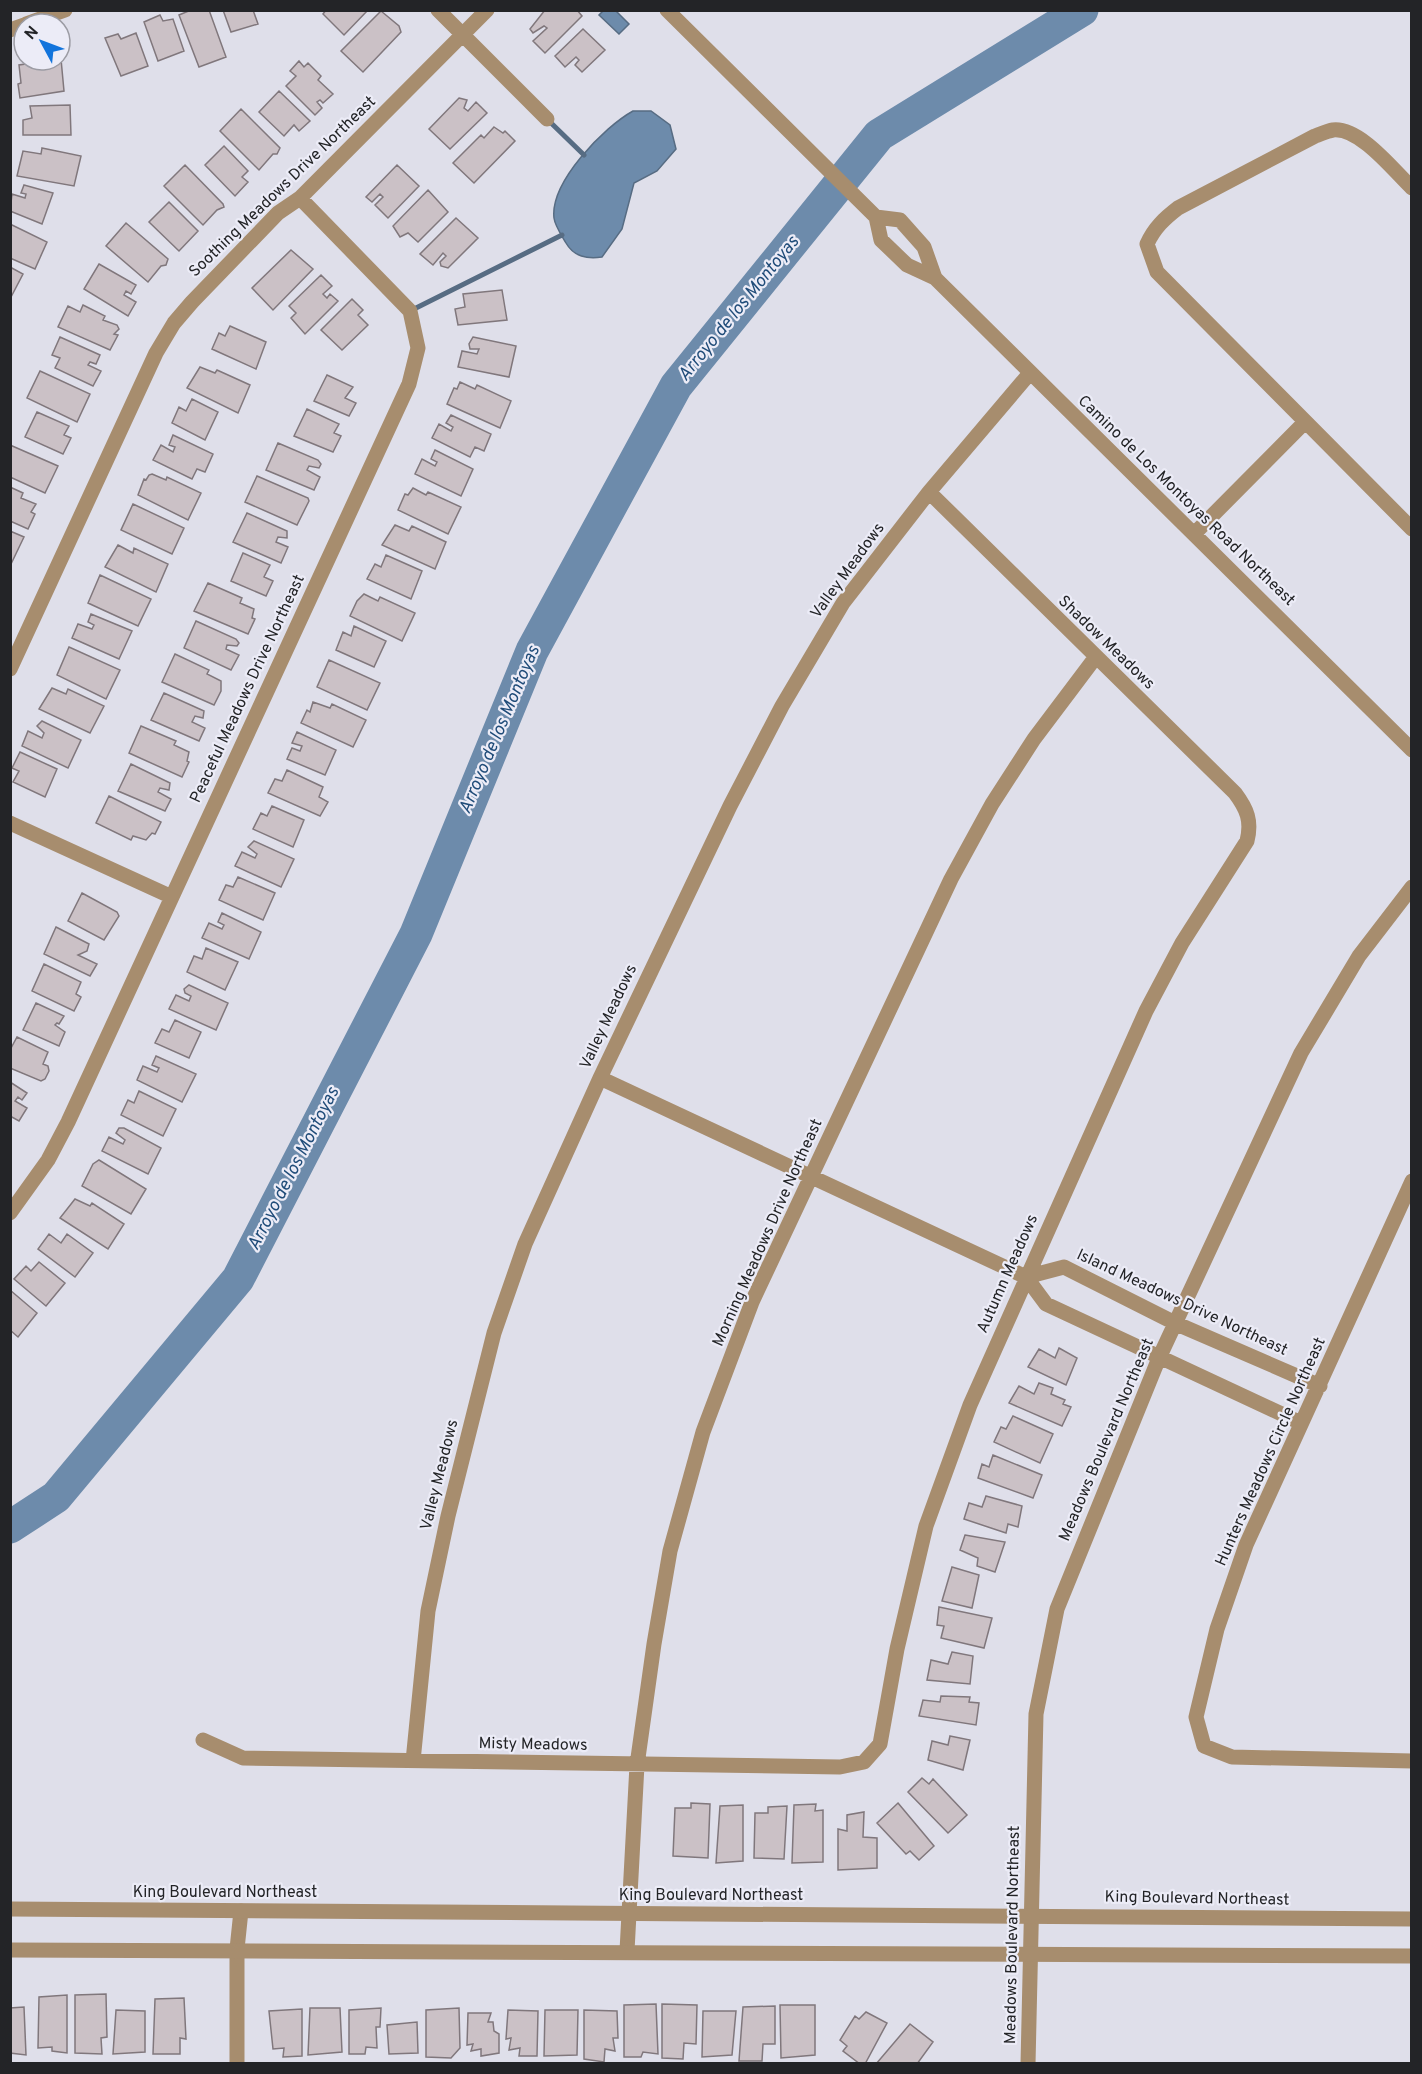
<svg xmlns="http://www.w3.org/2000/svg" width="1422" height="2074" font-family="Overpass,sans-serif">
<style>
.water{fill:#6d8bab;stroke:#576c83;stroke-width:1.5}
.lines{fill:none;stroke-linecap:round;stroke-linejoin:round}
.stream{stroke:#576c83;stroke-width:5}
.river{stroke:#6d8bab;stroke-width:33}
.building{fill:#cbc1c6;stroke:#80777c;stroke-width:1.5}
.minor{stroke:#a78d6e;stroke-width:15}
.tertiary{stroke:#a78d6e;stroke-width:15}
.labels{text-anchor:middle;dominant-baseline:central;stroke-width:4.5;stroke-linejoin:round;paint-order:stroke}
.street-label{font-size:16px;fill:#232427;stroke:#ececf7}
.water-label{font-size:18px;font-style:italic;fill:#204c79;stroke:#ececf7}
</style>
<rect width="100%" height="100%" fill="#dfdfea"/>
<path class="water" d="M603 11H616L629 24 619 34 599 15Z
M633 111H651L670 125 676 149 657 171 634 183 622 229 602 257C587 259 574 257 566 243 562 236 555 226 554 218 550 182 604 127 633 111Z"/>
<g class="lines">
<path class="stream" d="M548 120 584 155
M412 310 562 235"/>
<path class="river" d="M10 1527 56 1497 238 1279 416 934 532 651 676 386 879 135 1082 10"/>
</g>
<path class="building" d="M191 10H209L226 57 199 67 179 15Z
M223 10H253L258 24 231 32Z
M326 10H368L344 35 323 14Z
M545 10H577L582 16 545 53 533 41 547 28 544 26 533 33 530 29Z
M381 11 399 26 401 32 363 72 341 51Z
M160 15 163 21 173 19 184 51 158 61 144 22Z
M583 29 605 50 582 72 575 65 579 60 576 57 565 67 555 56Z
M136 33 148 66 121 76 105 38 118 34 121 39Z
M61 59 64 91 20 98 18 84 21 83 19 65Z
M299 61 304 67 308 63 321 76 318 80 333 94 323 103 320 100 317 102 322 108 315 115 286 86 296 76 290 71Z
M279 91 310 121 299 131 294 125 284 136 259 112Z
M459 98 467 100 464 108 468 111 476 102 487 113 450 149 429 129Z
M70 105 71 135H23V120L32 118 30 106Z
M241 109 280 148 277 154H273L259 170 220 131Z
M494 127 503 133 505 131 515 141 474 183 453 163 481 135 484 138Z
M224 146 248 171 242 177 248 182 235 196 205 165Z
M42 148 81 156 74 186 17 176 23 151 41 154Z
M185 165 223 204 224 207 217 210 203 225 164 186Z
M397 165 419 186 388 218 375 205 383 197 380 194 372 202 366 197Z
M24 185 53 193 42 224 10 211 12 194 25 198 26 194 21 193Z
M428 190 448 212 418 242 408 233 400 237 393 226Z
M169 202 198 231 179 251 149 222Z
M456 218 478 238 448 268 441 266 440 262 446 256 443 253 433 265 420 254Z
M126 223 168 259 166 265 161 266 148 282 106 246Z
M10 224 47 242 35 269 10 258Z
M291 250 313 269 273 310 252 288Z
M99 264 136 285 131 294 126 291 124 295 136 302 128 316 84 289Z
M10 267 23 274 10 299Z
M321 275 332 286 323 294 327 298 330 294 338 301 305 334 291 318 296 313 289 306Z
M502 290 507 320 458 325 455 309 465 307 463 294Z
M352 299 363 310 358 315 368 325 342 350 321 330Z
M83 305 105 316 103 320 117 325 119 329 114 334 118 335 110 350 58 327 68 306 80 312Z
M230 326 266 342 256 369 212 349 219 333 225 336Z
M60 337 100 355 96 364 90 362 88 365 101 371 93 386 55 368 60 358 52 355Z
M473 337 516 346 509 377 458 367 462 351 477 354 479 349H470L469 344Z
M200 367 215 373 217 370 250 385 238 413 187 388Z
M40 371 90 394 77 422 27 398Z
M327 375 353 387 345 398 356 403 349 416 314 401Z
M460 382 475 389 477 385 511 401 500 428 447 404 454 388 457 389Z
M192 399 218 412 205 440 172 423 179 407 186 411Z
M307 409 339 424 334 433 341 436 333 452 294 436Z
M37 412 69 426 64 435 71 438 63 454 25 437Z
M451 415 491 434 484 451 475 447 470 457 432 438 439 424 451 431 453 427 446 423Z
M173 435 213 454 205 472 197 469 192 479 153 460 161 445 173 452 175 447 169 445Z
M278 443 318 460 321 464 319 468 309 466 307 470 320 477 314 490 266 470Z
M10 445 58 466 45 493 10 477Z
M435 450 473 469 461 496 415 474 422 459 435 466 437 462 431 459Z
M152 474 166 480 167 477 201 493 188 520 138 495 144 479 146 480 149 475Z
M257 476 308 498 309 501 297 525 245 502Z
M10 487 23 493 21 498 36 504 31 512 35 514 28 529 10 521Z
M413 488 426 495 428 492 461 507 448 534 398 510 405 494 408 495Z
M133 504 184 528 172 554 121 530Z
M247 513 287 531V538L278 537 276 542 288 547 281 563 233 542Z
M395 525 409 531 412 526 446 542 435 569 382 545Z
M10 531 24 537 11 564H10Z
M118 545 133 553 134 548 168 564 156 592 105 567Z
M243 553 270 565 264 577 273 581 266 596 231 581Z
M386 555 422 571 411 599 367 579 375 564 381 567Z
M100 575 151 599 138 626 88 603Z
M208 583 242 598 240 603 254 609 252 618 255 619 248 634 194 611Z
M364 594 378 601 380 597 415 613 402 641 350 616 357 601Z
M91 614 132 631 119 659 72 638 78 624 92 629 94 625 88 622Z
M196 621 236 639 239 643 237 646 227 645 226 649 239 655 231 670 184 648Z
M354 626 386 641 374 667 336 650 343 632 351 636Z
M69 647 120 670 106 699 57 675Z
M175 654 209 670 207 674 221 681V691L214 705 162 682Z
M329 660 380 683 367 710 317 687Z
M52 688 66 694 68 689 104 706 90 733 39 709Z
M164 693 204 711 203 718 195 716 192 722 205 728 199 741 151 720Z
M313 702 330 708 332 704 366 720 353 747 301 723 307 710 310 712Z
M42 721 81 740 68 768 22 746 28 731 42 738 44 733 37 726Z
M141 726 176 741 174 745 189 752 187 761 189 762 182 777 129 753Z
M297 732 336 750 325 775 287 759 292 748 300 751 302 746 292 743Z
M20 752 57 769 45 797 13 782 19 771 12 768Z
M131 764 170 783 169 790 160 788 158 792 171 799 165 811 118 791Z
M287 770 323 787 319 797 328 802 320 816 268 793 275 779 282 781Z
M109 796 161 822 155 834 152 833 146 840 133 836 131 840 96 823Z
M272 806 304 820 293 847 253 829 261 813 267 816Z
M254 841 294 859 281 887 235 866 242 852 255 858 257 854 248 847Z
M238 877 275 893 263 920 219 900 226 885 233 887Z
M82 893 117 912 119 916 104 940 68 921Z
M222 913 261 932 249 959 202 938 209 923 222 929 224 925 218 922Z
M56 927 89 944 87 951 78 955 97 964 90 976 44 954Z
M206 948 238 962 225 990 187 972 194 956 202 959Z
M44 964 81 982 76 994 81 997 74 1011 32 991Z
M189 985 228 1003 216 1030 169 1009 176 995 189 1001 191 996 185 993 184 989Z
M36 1003 64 1016 59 1024 57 1023 55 1025 65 1032 59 1046 23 1030Z
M175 1020 201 1032 189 1058 155 1043 162 1029 169 1032Z
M17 1037 48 1052 43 1064 48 1066 49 1071 45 1079 41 1081 10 1068V1050Z
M156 1056 196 1074 182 1102 137 1080 143 1066 157 1072 159 1068 152 1065Z
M10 1082 27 1093 22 1100 18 1097 15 1101 27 1108 19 1121 10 1116Z
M139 1091 176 1109 163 1136 121 1115 128 1100 134 1103Z
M119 1128H124L161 1148 148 1174 102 1151 109 1137 123 1144 125 1140 116 1133Z
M99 1160 146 1189 131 1214 82 1186 93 1164Z
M75 1199 90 1206 92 1203 124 1224 108 1249 60 1218Z
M49 1234 61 1243 67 1234 93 1253 75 1277 38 1249Z
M39 1262 65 1283 46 1306 14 1279 26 1266 31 1271Z
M10 1290 37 1313 18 1337 10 1330Z
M1059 1348 1077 1358 1066 1385 1028 1367 1039 1349 1055 1358Z
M1039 1383 1053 1388 1051 1394 1065 1400 1063 1404 1071 1407 1062 1426 1009 1403 1019 1386 1034 1394Z
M1013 1416 1053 1434 1040 1463 994 1442 1001 1427 1006 1429Z
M993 1455 1042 1475 1033 1498 978 1478 982 1464 989 1467Z
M986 1496 1022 1506 1018 1527 1008 1524 1006 1533 964 1519 969 1503 982 1507Z
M965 1535 1005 1542 995 1572 977 1566 978 1558 960 1550Z
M952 1567 979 1575 972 1608 942 1601Z
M939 1607 992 1618 984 1648 941 1638 944 1626 937 1625Z
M952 1652 973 1656 970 1684 927 1680 931 1660 948 1664Z
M941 1696 970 1697 969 1702 979 1703 976 1725 919 1716 923 1700 940 1702Z
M950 1736 970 1740 963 1770 928 1760 932 1741 948 1745Z
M922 1778 929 1784 933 1779 967 1815 948 1833 908 1792Z
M691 1803 710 1804 708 1858 673 1856 675 1808H691Z
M898 1803 934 1846 919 1860 910 1851 906 1854 877 1823Z
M816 1804 815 1811 823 1810V1862L792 1863 794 1805Z
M743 1805V1861L716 1863 720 1806Z
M787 1806 784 1859 754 1858 755 1813H768V1807Z
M864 1812 863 1837 877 1838V1868L838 1870V1829L847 1831V1815Z
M106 1994 107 2037 101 2038 102 2054 75 2053V1995Z
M67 1995V2053L52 2051V2047L38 2048 39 1997Z
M184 1998 186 2039 180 2038V2054H153L155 1999Z
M656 2004 658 2054 643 2052 641 2057H624V2005Z
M662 2004 697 2005 696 2044 684 2043 683 2059 662 2058Z
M780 2005H815V2055L781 2058Z
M775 2006V2044H763L762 2061H739L743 2007Z
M24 2007 26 2055 10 2053V2008Z
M310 2008H340L342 2052 308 2055Z
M381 2008 380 2027H376L377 2048 366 2047 365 2054H349V2010Z
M459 2008 460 2048 451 2058 426 2057V2010Z
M302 2009V2056L283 2057 284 2048 273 2049 269 2011Z
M116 2010 145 2011V2052L113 2054Z
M508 2010 538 2011 537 2056H519L520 2048 509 2050 511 2038 506 2039Z
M545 2010H578L577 2055 544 2056Z
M584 2010 617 2011 618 2038H613L615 2051 605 2049 604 2062 584 2059Z
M703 2011H736L732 2055 702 2057Z
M866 2012 887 2023 865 2064H860L843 2051 847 2046 840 2040 855 2016 859 2019Z
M468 2013H491L488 2022H493L494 2031 499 2034V2053L481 2056V2049L471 2051 473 2044 467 2045Z
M417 2022 418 2053 389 2054 387 2025Z
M910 2024 933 2042 917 2064H876Z"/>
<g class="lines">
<path class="minor" d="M438 10 547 119
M667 10 876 217 881 240 907 265 935 278 1412 750
M26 24 65 10
M10 30 24 25
M1412 188C1394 171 1360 127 1333 130 1327 131 1321 134 1315 136L1178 208C1165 218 1154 228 1147 244L1157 272 1412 529
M876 217 900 220 924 247 935 278
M1195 533 1305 422
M10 669 156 353 174 323 192 302 278 213 300 198 487 10
M10 823 172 897
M600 1078 1026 1277 1046 1304 1301 1423
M1412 1181 1246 1545 1217 1629 1196 1717 1204 1746 1232 1757 1412 1761
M10 1213 48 1160 68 1122 409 384 418 348 410 311 300 198
M1026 1277 1064 1267 1177 1324 1320 1386
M203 1740 243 1758 840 1767 864 1762 880 1744 897 1649 926 1526 970 1405 1146 1011 1182 943 1247 841C1252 821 1247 809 1235 793L929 492
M413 1761 428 1611 448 1516 494 1333 525 1244 600 1078 730 806 782 706 843 603 929 492 1030 373
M627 1951 637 1765 654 1644 670 1551 703 1432 752 1302 951 879 992 804 1034 739 1095 658
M237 2064V1949L241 1911
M1028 2064 1036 1714 1057 1609 1159 1358 1301 1053 1359 956 1412 887"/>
<path class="tertiary" d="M10 1909 1412 1919
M10 1950 1412 1956"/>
</g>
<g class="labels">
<g class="street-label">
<text transform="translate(283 187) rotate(-44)">Soothing Meadows Drive Northeast</text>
<text transform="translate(1186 501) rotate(44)">Camino de Los Montoyas Road Northeast</text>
<text transform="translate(848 571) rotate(-54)">Valley Meadows</text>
<text transform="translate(1106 643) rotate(44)">Shadow Meadows</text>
<text transform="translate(248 689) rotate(-65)">Peaceful Meadows Drive Northeast</text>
<text transform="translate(609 1017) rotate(-65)">Valley Meadows</text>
<text transform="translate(768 1233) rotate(-66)">Morning Meadows Drive Northeast</text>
<text transform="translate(1008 1274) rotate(-66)">Autumn Meadows</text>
<text transform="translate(1182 1303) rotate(25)">Island Meadows Drive Northeast</text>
<text transform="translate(1107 1440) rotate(-67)">Meadows Boulevard Northeast</text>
<text transform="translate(1271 1452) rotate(-66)">Hunters Meadows Circle Northeast</text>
<text transform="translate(440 1475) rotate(-76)">Valley Meadows</text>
<text transform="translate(533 1745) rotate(1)">Misty Meadows</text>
<text x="225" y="1893">King Boulevard Northeast</text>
<text x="711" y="1896">King Boulevard Northeast</text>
<text transform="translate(1197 1899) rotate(1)">King Boulevard Northeast</text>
<text transform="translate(1013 1935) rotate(-89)">Meadows Boulevard Northeast</text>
</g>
<g class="water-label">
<text transform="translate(739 309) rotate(-51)">Arroyo de los Montoyas</text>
<text transform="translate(500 730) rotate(-67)">Arroyo de los Montoyas</text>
<text transform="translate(294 1169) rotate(-63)">Arroyo de los Montoyas</text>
</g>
</g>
<rect width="1422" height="2074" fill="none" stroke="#232427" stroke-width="24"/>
<g transform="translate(42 42) rotate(311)"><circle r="28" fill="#ececf7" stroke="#9c9ca4" stroke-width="1.5"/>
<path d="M0-4.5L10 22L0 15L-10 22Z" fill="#1274dc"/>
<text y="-9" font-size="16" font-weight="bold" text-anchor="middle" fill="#232427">N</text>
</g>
</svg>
